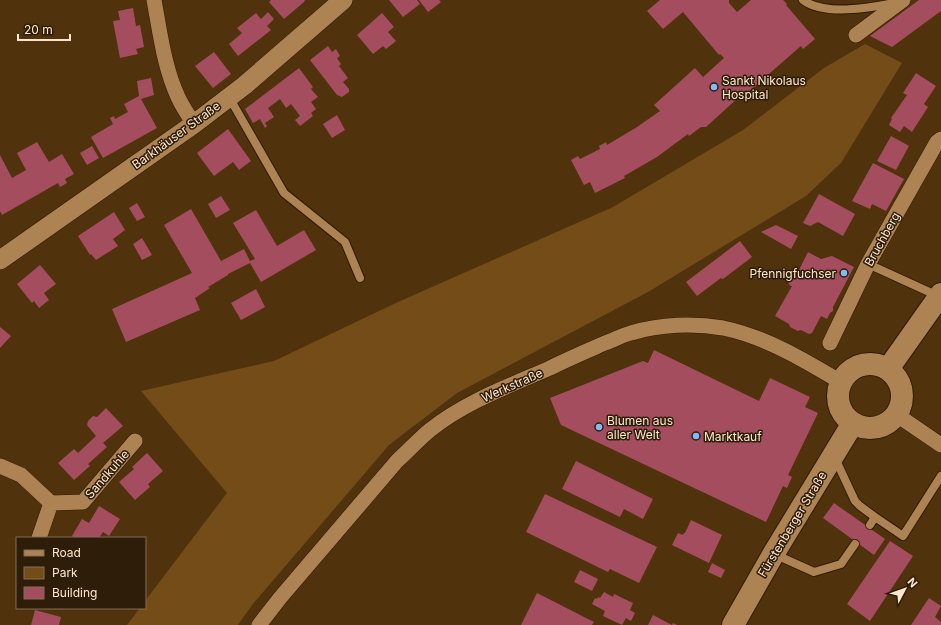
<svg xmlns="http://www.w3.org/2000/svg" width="941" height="625" font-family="Inter,sans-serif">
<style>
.green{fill:#744c17}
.building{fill:#a44d5f}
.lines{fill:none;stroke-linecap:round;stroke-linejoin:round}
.service-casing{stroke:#301c03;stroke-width:10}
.minor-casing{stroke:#301c03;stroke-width:16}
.tertiary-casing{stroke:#301c03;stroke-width:20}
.secondary-casing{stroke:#301c03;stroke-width:24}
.service{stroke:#ae8353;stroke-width:8}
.minor{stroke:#ae8353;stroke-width:15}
.tertiary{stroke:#ae8353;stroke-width:19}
.secondary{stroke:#ae8353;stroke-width:22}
.poi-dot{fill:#7fbdfa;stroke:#2e1d09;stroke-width:1.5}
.labels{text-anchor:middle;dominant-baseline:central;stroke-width:3;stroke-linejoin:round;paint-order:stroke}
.poi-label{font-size:12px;fill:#ffe7cf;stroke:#2e1d09;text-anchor:start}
.street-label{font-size:12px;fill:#ffe7cf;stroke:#2e1d09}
</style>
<rect width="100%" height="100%" fill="#50320c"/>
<path class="green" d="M865 44 902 63 841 163 806 196 648 292 457 393 389 445 252 605 238 625H127L140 608H145V601L227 493 141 391 274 361 398 302 613 207 743 130 824 68Z"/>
<path class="building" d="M271 0H305L304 2 284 19 269 2Z
M389 0H417L420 4 403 17Z
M419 0H439L441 2 428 12Z
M660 0H729V3L737 12 751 0H783L787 4 786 5 815 39 803 49 801 46 740 99 739 97 706 127H701L689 136 688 134 657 157 624 176 625 178 595 193 590 182 584 185 571 160 578 156 580 159 600 149 599 146 606 142 607 145 637 127 660 111 654 105 695 68 703 77 724 58 720 54 719 55 683 12 663 29 647 11Z
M919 0H941V11L892 47 870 36Z
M133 8 136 26 140 25 144 47 136 49 138 54 120 58 113 21 120 20 118 11Z
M268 12 274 19 267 26 271 30 238 56 229 44 242 33 237 28 256 13 261 19Z
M382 13 394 27 388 32 396 41 386 49 383 46 373 54 357 35Z
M328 46 332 52 336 49 340 56 337 58 341 64 339 66 348 78 343 82 349 89V92L342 97 337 95 310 60Z
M214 52 231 74 213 88 195 66Z
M299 68 313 87 311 89 318 97 311 102 316 109 311 113 313 116 300 126 295 120 300 116 291 104 286 108 280 99 268 108 274 117 265 123 267 126 265 128 260 119 253 123 245 109Z
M916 73 936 86 924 104 928 107 912 132 904 126 900 132 889 125 892 119 891 118 907 95 903 93Z
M151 78 154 95 141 99 157 128 103 158 91 137 113 124 110 118 114 116 115 119 128 112 124 104 139 96 137 81Z
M337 115 345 130 332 138 323 124Z
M228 129 251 161 239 170 233 162 214 176 197 153Z
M891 136 909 146 896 170 877 161Z
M37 142 49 162 62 154 74 174 65 179 67 183 60 187 58 183 2 215 0 211V155L12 178 26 170 17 153Z
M92 146 99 158 87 165 80 153Z
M873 163 904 179 886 211 872 204 870 209 852 201Z
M819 194 855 214 843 236 818 222 810 226 803 223Z
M221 196 230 210 216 218 208 204Z
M137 203 145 217 137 221 129 208Z
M191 209 221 261 244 249 250 261 255 259 233 223 256 210 277 246 304 230 316 250 261 282 250 263 228 274V275L208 287 210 288 195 298 200 310 126 342 112 309 192 273 164 225Z
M114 212 125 230 113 239 118 246 96 260 91 254 90 255 78 236Z
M776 225 798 236 791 249 761 232Z
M142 238 152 255 142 260 133 244Z
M740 241 752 257 723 279 721 278 697 296 686 282Z
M808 252 821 259 832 256 854 267 833 307V311L830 313 827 319 821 316 812 333 809 334 801 330 798 331 790 327 789 324 775 316 792 286 789 285 788 278 794 275 796 276Z
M40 265 56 284 44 293 49 300 39 308 34 301 32 303 17 284Z
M256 289 265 307 241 320 231 303Z
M0 327 11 336 0 348Z
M654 350 759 401 770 378 810 397 805 407 818 413 788 475 792 477 787 488 783 486 766 522 561 425 550 398 643 361 648 363Z
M106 408 123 426 103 443 107 447 88 464 90 466 74 480 58 463 74 449 78 453 96 436 87 425 88 421 93 416 97 417Z
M147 453 163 471 148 484 150 487 135 500 119 482 134 469 132 467Z
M576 461 653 499 643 519 624 509 620 517 562 489Z
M545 494 657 547 639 583 610 569 608 572 526 532Z
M834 503 885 539 874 555 823 518Z
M99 506 120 519 109 536 103 532 99 538H75L72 536 82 519 89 523Z
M691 520 722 535 709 563 672 545 678 533 683 535 684 533H685Z
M890 541 913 556 870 621 847 604Z
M712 563 725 570 721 578 708 572Z
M580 570 598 579 592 591 574 582Z
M604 592 613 597 614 594 633 603 630 610 635 613 631 621 626 618 622 625 603 616 605 611 592 604 595 598 597 599 598 597 600 598Z
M537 593 594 622 592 625H521Z
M929 598 941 606 935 617 941 622V625H911Z
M35 610 61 617 59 625H31Z
M653 615 672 625 673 623 677 625H648Z"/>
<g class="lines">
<defs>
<path id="service" d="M803 0C824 16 869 8 894 3
M229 97 284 193 345 242 360 278
M868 264 938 296
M835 458 855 501 860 506 875 517
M870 525 875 517 903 536 941 476
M774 554 814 572 841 564 855 544"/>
<path id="minor" d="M154 0C160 32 164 67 178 97 182 106 188 115 194 124
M856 35 903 0
M830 343 868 264 937 142 941 139
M897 415 941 445
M0 466 21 475 51 503 83 502 135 441
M39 538 51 503
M259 625 280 598 397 461C408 451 418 440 430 430 465 402 509 386 550 368 568 359 587 351 605 343 614 340 622 335 631 333 660 324 694 323 723 328 766 337 804 360 841 382"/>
<path id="tertiary" d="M0 260 194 124 245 85 343 0"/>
<path id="secondary" d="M838 396a32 32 0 1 1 64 0a32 32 0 1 1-64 0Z
M888 369 941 294
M733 625 774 553 853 423"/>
</defs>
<use href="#service" class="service-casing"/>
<use href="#minor" class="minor-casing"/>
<use href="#tertiary" class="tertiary-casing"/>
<use href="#secondary" class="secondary-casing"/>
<use href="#service" class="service"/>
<use href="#minor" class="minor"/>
<use href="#tertiary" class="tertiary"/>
<use href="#secondary" class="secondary"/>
</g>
<g class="poi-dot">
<circle cx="714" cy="87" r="4"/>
<circle cx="844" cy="273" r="4"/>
<circle cx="599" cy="427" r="4"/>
<circle cx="696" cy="436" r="4"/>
</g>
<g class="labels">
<g class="poi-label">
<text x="722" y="80">Sankt Nikolaus<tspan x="722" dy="14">Hospital</tspan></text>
<text x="836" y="273" text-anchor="end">Pfennigfuchser</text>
<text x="607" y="420">Blumen aus<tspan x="607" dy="14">aller Welt</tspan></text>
<text x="704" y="436">Marktkauf</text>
</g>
<g class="street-label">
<text transform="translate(176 135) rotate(-36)">Barkhäuser Straße</text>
<text transform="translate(882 239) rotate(-61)">Bruchberg</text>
<text transform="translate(512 385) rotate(-24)">Werkstraße</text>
<text transform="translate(107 474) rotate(-49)">Sandkuhle</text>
<text transform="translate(792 524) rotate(-59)">Fürstenberger Straße</text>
</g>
</g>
<rect x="16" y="537" width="130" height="72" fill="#2e1d09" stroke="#826e58"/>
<rect x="24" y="550" width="20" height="6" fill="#ae8353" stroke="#826e58"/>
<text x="52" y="557" font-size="12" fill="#ffe7cf">Road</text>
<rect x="24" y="567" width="20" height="12" fill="#744c17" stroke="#826e58"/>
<text x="52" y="577" font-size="12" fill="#ffe7cf">Park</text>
<rect x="24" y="587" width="20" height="12" fill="#a44d5f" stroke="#826e58"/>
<text x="52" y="597" font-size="12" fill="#ffe7cf">Building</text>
<g transform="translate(905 589) rotate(49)" stroke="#2e1d09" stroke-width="3" paint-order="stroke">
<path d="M0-3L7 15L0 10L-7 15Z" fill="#ffe7cf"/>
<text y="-6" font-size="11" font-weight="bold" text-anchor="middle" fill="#ffe7cf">N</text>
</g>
<path d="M18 34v6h52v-6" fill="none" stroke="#ffe7cf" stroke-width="2"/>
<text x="24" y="34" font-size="12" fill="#ffe7cf" stroke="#2e1d09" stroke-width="3" paint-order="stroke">20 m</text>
</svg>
